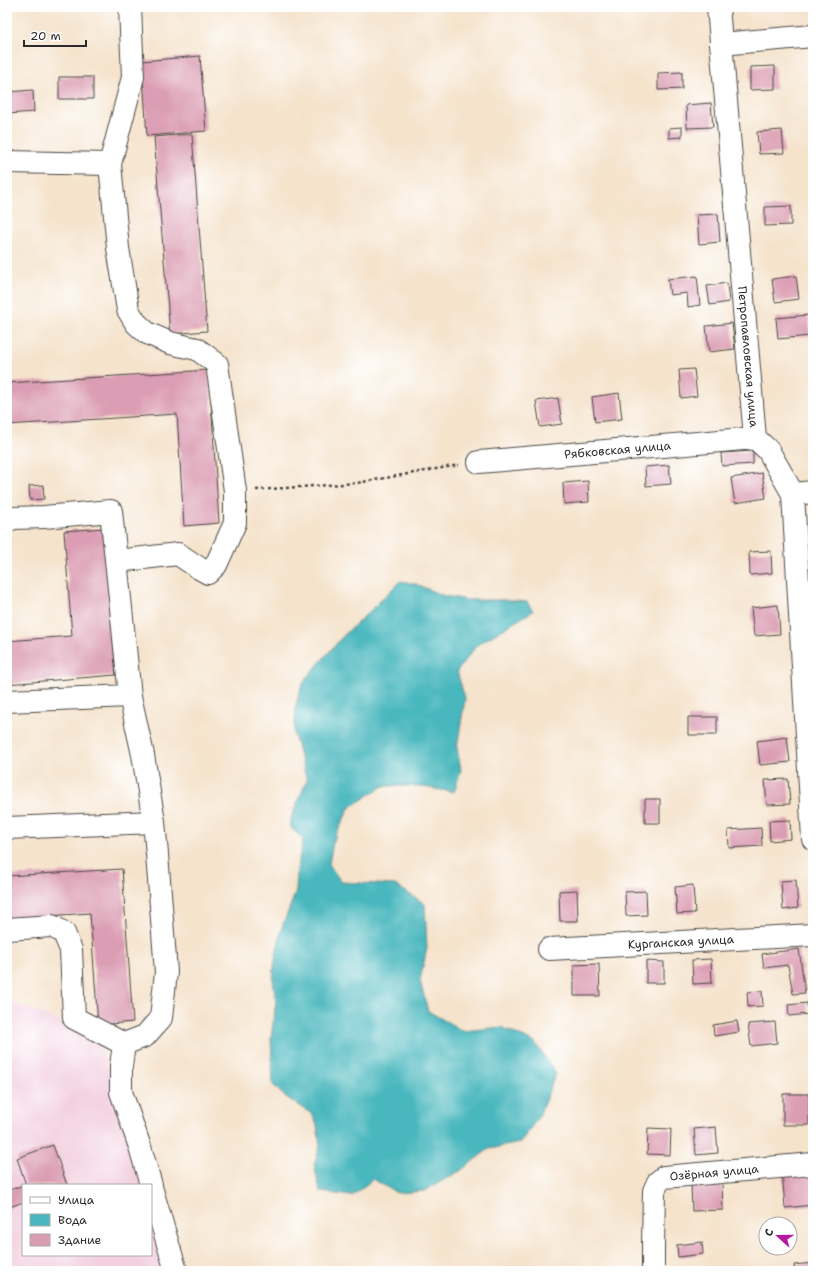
<svg xmlns="http://www.w3.org/2000/svg" width="820" height="1278" font-family="'Shantell Sans',sans-serif">
<style>
.built{fill:#f3cfdf}
.water{fill:#48b7be;stroke:#3a7174}
.building{fill:#db9db3}
.lines{fill:none;stroke-linecap:round;stroke-linejoin:round}
.minor-casing{stroke:#494743;stroke-width:24}
.path{stroke:#494743;stroke-width:2.5;stroke-dasharray:3 3;stroke-linecap:butt}
.minor{stroke:#fff;stroke-width:22}
.labels{text-anchor:middle;dominant-baseline:central;stroke-width:3;stroke-linejoin:round;paint-order:stroke}
.street-label{font-size:12px;fill:#2b2b2b;stroke:#fff}
</style>
<rect width="100%" height="100%" fill="#fff"/>
<filter id="ink" filterUnits="userSpaceOnUse"><feTurbulence type="fractalNoise" baseFrequency=".025" numOctaves="2"/><feDisplacementMap in="SourceGraphic" scale="8" xChannelSelector="R" yChannelSelector="G"/><feConvolveMatrix kernelMatrix="1 2 1 2 8 2 1 2 1" color-interpolation-filters="sRGB"/></filter>
<filter id="wash" filterUnits="userSpaceOnUse"><feTurbulence type="fractalNoise" baseFrequency=".012" numOctaves="4" result="noise"/><feDisplacementMap in="SourceGraphic" scale="16" xChannelSelector="R" yChannelSelector="G"/><feGaussianBlur stdDeviation="0.9" result="paint"/><feColorMatrix in="noise" values="0 0 0 0 0 0 0 0 0 0 0 0 0 0 0 0 0 1.4 0 .05"/><feComposite in="paint" operator="in"/></filter>
<g filter="url(#wash)">
<rect width="100%" height="100%" fill="#f5e3cc"/>
<path class="built" d="M9 1002 98 1035 143 1185H23V1255H151V1212L168 1271H7V1003Z"/>
<path class="water" d="M400 581 416 584 444 596 468 600H503L527 602 533 611 477 645 457 671 465 699 457 748 461 770 454 792 417 786H383L349 808 333 842 329 864 341 882 395 885 425 904 427 948 420 981 428 1011 463 1031 502 1027 535 1043 556 1073 539 1116 520 1143 489 1149 460 1171 424 1191 397 1193 373 1179 352 1196 320 1192 314 1164 320 1146 317 1125 312 1114 283 1095 273 1085 271 1038 276 1002 273 979 275 958 282 927 296 891 297 869 303 839 291 828V818L307 780 294 735 296 704 302 685 308 676 343 636 372 609Z"/>
<g id="blocks">
<path class="building" d="M811 55H813V78H811Z
M200 56 206 131 147 136 142 61Z
M775 66V89L750 90V67Z
M682 72V89L658 90V73Z
M59 77H93V99H59Z
M33 90 34 112 7 114V92Z
M711 103 713 127 687 128 686 105Z
M682 127V137L669 138V128Z
M782 130 784 153 759 154 757 132Z
M192 134 207 331 170 334 154 137Z
M791 206V225L765 226V207Z
M718 214 720 242 699 244 697 215Z
M697 276 700 305 688 307 687 293 670 295 668 279Z
M796 276 799 299 775 302 772 279Z
M727 283 729 302 710 305 707 286Z
M809 315 810 336 778 339 776 318Z
M732 323 735 349 709 352 706 326Z
M694 369 697 396 681 398 679 370Z
M209 370 219 523 184 526 177 414 7 425V383Z
M619 393 622 419 595 422 592 397Z
M558 398 562 424 540 427 536 401Z
M753 451V464L722 466 721 453Z
M669 465 671 484 646 486 645 467Z
M762 473 766 498 735 503 731 478Z
M588 481 589 502 564 504 563 483Z
M43 485 44 499 30 500 29 486Z
M104 528 116 675 7 684V641L72 636 64 531Z
M771 551 772 573 750 575 749 552Z
M778 605 780 634 754 636 751 608Z
M688 717H717V735H688Z
M787 737 790 762 760 765 757 741Z
M788 779 790 804 767 805 765 780Z
M645 799H660V823H645Z
M790 820 791 839 770 841 769 821Z
M761 828 762 846 729 848 728 830Z
M122 869 133 1022 98 1025 90 913 7 919V876Z
M796 880 798 908 783 910 781 881Z
M693 885 695 913 677 914 675 887Z
M577 890 578 921H560L559 891Z
M646 891 647 915 626 916 625 892Z
M799 949 805 993 793 994 788 965 764 968 762 954Z
M711 959 712 983 693 984 692 960Z
M646 961 664 962V983H646Z
M599 964 600 996H574V965Z
M762 991 763 1006 748 1007 747 992Z
M807 1003 808 1014 789 1016 788 1005Z
M737 1021 739 1032 714 1036 713 1025Z
M775 1022 777 1043 751 1046 748 1024Z
M783 1094H809V1125H783Z
M716 1127 718 1153 696 1155 694 1129Z
M648 1128 671 1129 670 1155 647 1154Z
M53 1145 67 1185H26L17 1158Z
M813 1168V1205L785 1208 782 1170Z
M722 1182 723 1210 692 1211 691 1183Z
M23 1185V1202L7 1208V1191Z
M702 1242 703 1254 678 1257 677 1245Z
M813 1263V1271H795L794 1265Z"/>
</g>
</g>
<g filter="url(#ink)">
<use href="#blocks" fill-opacity="0" stroke="#494743" stroke-width="1"/>
<g class="lines">
<defs>
<g id="minor">
<path id="s1" d="M718 7 755 438 768 450 793 494 813 839"/>
<path d="M721 44 813 36"/>
<path d="M7 162 110 164"/>
<path id="s2" d="M479 462 755 438"/>
<path d="M793 494 813 492"/>
<path d="M7 521 14 518 44 517 111 511 130 696 7 701"/>
<path d="M117 561 178 554 199 568 208 573 216 565 235 523V491L217 364 197 349 170 343 147 333 136 323 128 310 118 248 110 164 133 77 130 7"/>
<path d="M7 828 154 822"/>
<path d="M7 929 52 926 64 933 71 950 74 1018 124 1044 121 1066V1092L140 1147 151 1185"/>
<path id="s3" d="M549 949 813 935"/>
<path d="M124 1044 145 1036 161 1018 166 972 157 854 154 822 143 755 130 696"/>
<path d="M151 1187 176 1271"/>
<path id="s4" d="M653 1271V1247L654 1191 658 1182 664 1177 813 1164"/>
</g>
</defs>
<use href="#minor" class="minor-casing"/>
<path class="path" d="M256 490 357 483 459 465"/>
<use href="#minor" class="minor"/>
</g>
</g>
<g class="labels">
<g class="street-label">
<text stroke="none"><textPath href="#s1" startOffset="351">Петропавловская улица</textPath></text>
<text stroke="none"><textPath href="#s2" startOffset="139">Рябковская улица</textPath></text>
<text stroke="none"><textPath href="#s3" startOffset="132">Курганская улица</textPath></text>
<text stroke="none"><textPath href="#s4" startOffset="148">Озёрная улица</textPath></text>
</g>
</g>
<rect width="820" height="1278" fill="none" stroke="#fff" stroke-width="24"/>
<rect x="22" y="1184" width="130" height="72" fill="#ffffff" stroke="#aaaaaa"/>
<rect x="30" y="1197" width="20" height="6" fill="#ffffff" stroke="#aaaaaa"/>
<text x="58" y="1204" font-size="12" fill="#2b2b2b">Улица</text>
<rect x="30" y="1214" width="20" height="12" fill="#48b7be" stroke="#aaaaaa"/>
<text x="58" y="1224" font-size="12" fill="#2b2b2b">Вода</text>
<rect x="30" y="1234" width="20" height="12" fill="#db9db3" stroke="#aaaaaa"/>
<text x="58" y="1244" font-size="12" fill="#2b2b2b">Здание</text>
<g transform="translate(778 1236) rotate(291)"><circle r="19" fill="#ffffff" stroke="#aaaaaa"/>
<path d="M0-3L7 15L0 10L-7 15Z" fill="#b5179e"/>
<text y="-6" font-size="11" font-weight="bold" text-anchor="middle" fill="#2b2b2b">С</text>
</g>
<path d="M24 40v6h62v-6" fill="none" stroke="#2b2b2b" stroke-width="2"/>
<text x="30" y="40" font-size="12" fill="#2b2b2b" stroke="#ffffff" stroke-width="3" paint-order="stroke">20 m</text>
</svg>
